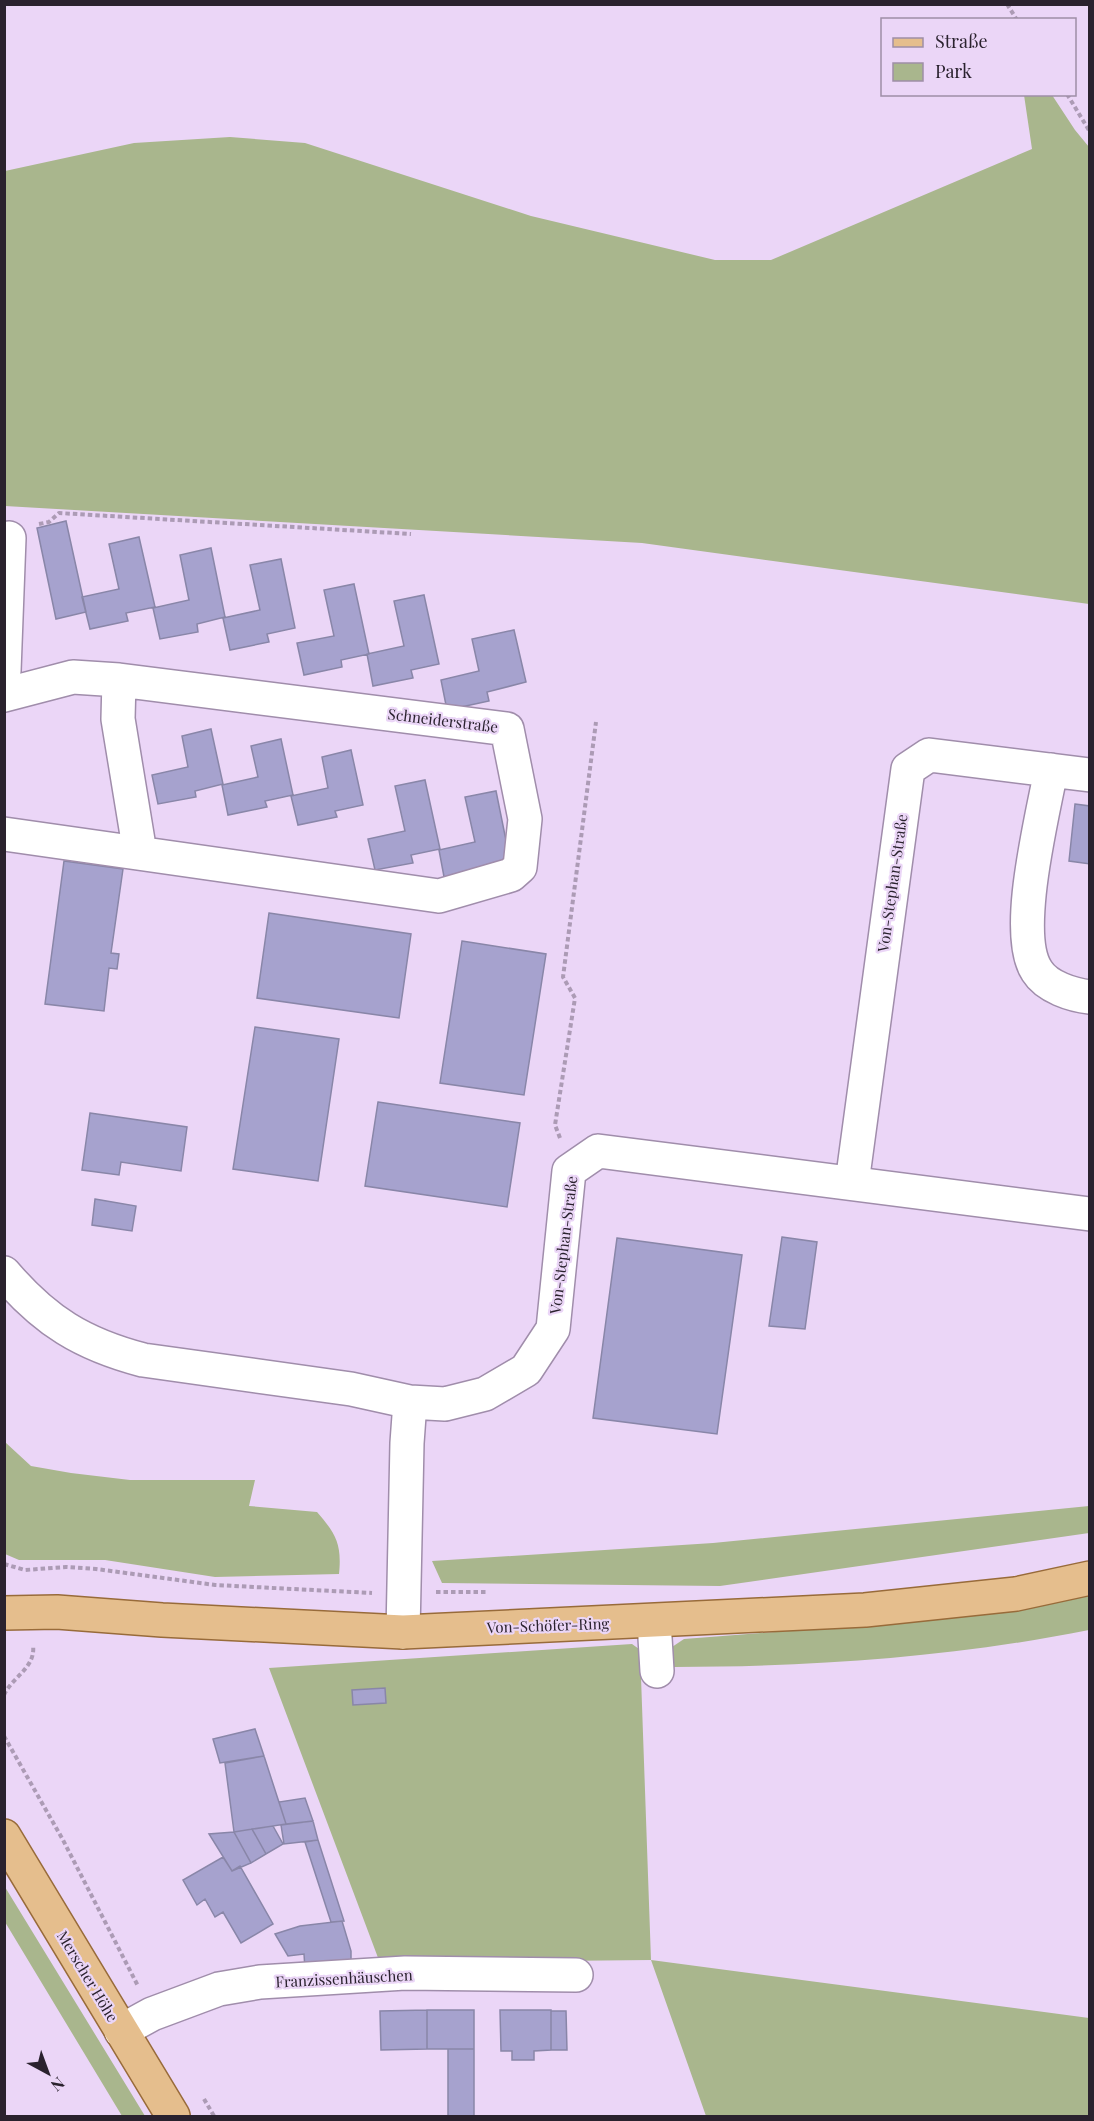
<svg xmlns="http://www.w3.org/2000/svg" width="1094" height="2121" font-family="'Playfair Display',serif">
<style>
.green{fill:#a9b68d}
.building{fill:#a6a2ce;stroke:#8986a8;stroke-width:1.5}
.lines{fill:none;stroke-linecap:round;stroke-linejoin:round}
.minor-casing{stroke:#a08dab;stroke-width:36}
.major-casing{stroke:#986b3a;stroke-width:36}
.path{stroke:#ac9bb5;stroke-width:4;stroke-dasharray:4.5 3;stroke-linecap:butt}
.minor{stroke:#fff;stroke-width:33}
.major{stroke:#e5be8d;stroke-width:33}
.labels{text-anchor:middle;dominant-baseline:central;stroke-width:4.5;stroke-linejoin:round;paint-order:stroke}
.street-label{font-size:15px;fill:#2a222e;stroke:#ebd6f7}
</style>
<rect width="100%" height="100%" fill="#ebd6f7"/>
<path class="green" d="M1024 95H1052L1075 130 1089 147V604L642 543 5 506V171L134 143 230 137 305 143 531 216 715 260H771L1032 149Z
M5 1442 31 1466 71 1473 130 1480H255L249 1506 317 1512C336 1534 342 1544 339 1574L215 1577 105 1560H19L5 1554Z
M1089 1506V1533L720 1586 442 1583 432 1561 713 1543Z
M1089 1595V1630C954 1657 813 1667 675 1667L663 1670 672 1647 684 1639 931 1620Z
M632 1644 639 1649 647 1673 641 1677 651 1960 1089 2018V2116H706L651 1960 380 1963 269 1668Z
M4 1887H5L145 2116H122L5 1922Z"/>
<path class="building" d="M66 521 86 612 56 619 37 528Z
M139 537 155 607 126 613 128 621 90 629 82 597 119 589 109 544Z
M211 548 225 617 197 624 198 632 160 639 153 608 189 600 180 555Z
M281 559 295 628 267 634 269 642 230 650 223 618 260 610 250 565Z
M354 584 369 654 341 660 342 667 304 675 297 643 334 636 324 590Z
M424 595 439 664 411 670 413 678 373 686 367 654 404 646 394 601Z
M514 630 526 682 487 692 489 701 447 710 441 680 479 671 472 639Z
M211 729 223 784 195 791 196 797 158 804 152 775 188 767 182 736Z
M281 739 293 795 265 801 267 807 228 815 222 785 258 777 251 746Z
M351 750 363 805 335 811 337 817 298 825 291 796 328 788 322 757Z
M425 780 440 849 411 855 413 863 375 870 368 839 405 831 395 786Z
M496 791 510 860 482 866 484 873 445 882 439 850 475 842 465 797Z
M1075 804 1090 806V864L1069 861Z
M64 861 123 869 111 953 119 954 117 969 109 968 104 1011 45 1004Z
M269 913 411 934 399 1018 257 998Z
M462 941 546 954 524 1095 440 1083Z
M255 1027 339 1039 318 1181 233 1169Z
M378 1102 520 1123 507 1207 365 1186Z
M90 1113 187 1127 181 1171 121 1162 119 1175 82 1170Z
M95 1199 136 1206 132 1231 92 1225Z
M782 1237 817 1242 805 1329 769 1326Z
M617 1238 742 1255 717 1434 593 1418Z
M385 1688 386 1703 353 1705 352 1690Z
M255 1729 264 1756 220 1763 213 1739Z
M264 1756 286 1824 234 1832 225 1763Z
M305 1798 313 1821 286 1824 279 1802Z
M313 1821 318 1840 284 1844 281 1825Z
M273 1826 283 1844 266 1854 252 1829Z
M252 1829 266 1854 251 1863 234 1832Z
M234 1832 251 1863 232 1871 209 1834Z
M318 1840 344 1921 331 1922 305 1842Z
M223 1857 232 1871 240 1866 273 1924 241 1943 223 1912 215 1917 205 1899 197 1905 183 1880Z
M342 1921 351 1951V1965L305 1969 304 1954 288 1956 275 1934 300 1926Z
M427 2010V2049L381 2050 380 2011Z
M427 2010H474V2049H427Z
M500 2010H551V2050L534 2051V2060H512V2051H501Z
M551 2011H566L567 2050H551Z
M448 2049H474V2116H448Z"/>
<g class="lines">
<defs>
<path id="minor" d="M4 671 9 538
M119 680 118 719 140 853
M4 695 73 677 119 680 507 729 525 819 520 867 511 875 439 896 4 834
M1051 770C1043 815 1012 934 1037 971 1047 987 1072 995 1090 997
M852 1183 908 769 929 755 1090 775
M4 1273C45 1321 82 1344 143 1360L351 1389 410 1402 407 1443 403 1632
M410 1402 445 1404 485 1394 526 1370 553 1329 569 1171 598 1151 1090 1214
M654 1621 657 1671
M121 2031 152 2014 219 1989 260 1982 405 1973 576 1975"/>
<path id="major" d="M4 1613 57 1612 162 1620 403 1632 865 1610 1016 1594 1090 1578
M4 1836 173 2116"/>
</defs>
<use href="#minor" class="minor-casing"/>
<use href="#major" class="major-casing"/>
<path class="path" d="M1007 4 1017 20
M1067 94 1090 132
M39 524 49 522 59 513 411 534
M560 1138 555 1125 575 998 563 977 596 722
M4 1564 25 1570 66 1567 96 1569 215 1585 372 1593
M436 1592H486
M4 1695C12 1677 36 1668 33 1645
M4 1736 63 1840 138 1986
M204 2099 214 2116"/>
<use href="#minor" class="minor"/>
<use href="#major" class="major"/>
</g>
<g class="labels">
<g class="street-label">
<text transform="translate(443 720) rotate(7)">Schneiderstraße</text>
<text transform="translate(892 883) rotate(-82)">Von-Stephan-Straße</text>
<text transform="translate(563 1245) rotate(-83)">Von-Stephan-Straße</text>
<text transform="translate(548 1625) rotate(-2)">Von-Schöfer-Ring</text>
<text transform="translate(88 1976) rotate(59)">Merscher Höhe</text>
<text transform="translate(344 1978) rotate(-3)">Franzissenhäuschen</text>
</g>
</g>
<rect width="1094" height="2121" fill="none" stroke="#2a222e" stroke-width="12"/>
<rect x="881" y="18" width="195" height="78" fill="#ebd6f7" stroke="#9e8ea7" stroke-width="1.5"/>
<rect x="893" y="38" width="30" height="9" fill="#e5be8d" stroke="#9e8ea7" stroke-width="1.5"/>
<text x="935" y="48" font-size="18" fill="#2a222e">Straße</text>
<rect x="893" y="63" width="30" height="18" fill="#a9b68d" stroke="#9e8ea7" stroke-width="1.5"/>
<text x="935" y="78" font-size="18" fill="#2a222e">Park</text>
<g transform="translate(48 2073) rotate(139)" stroke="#ebd6f7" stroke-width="4.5" paint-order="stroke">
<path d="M0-4.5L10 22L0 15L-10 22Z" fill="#2a222e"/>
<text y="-9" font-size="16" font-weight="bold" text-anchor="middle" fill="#2a222e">N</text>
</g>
</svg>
